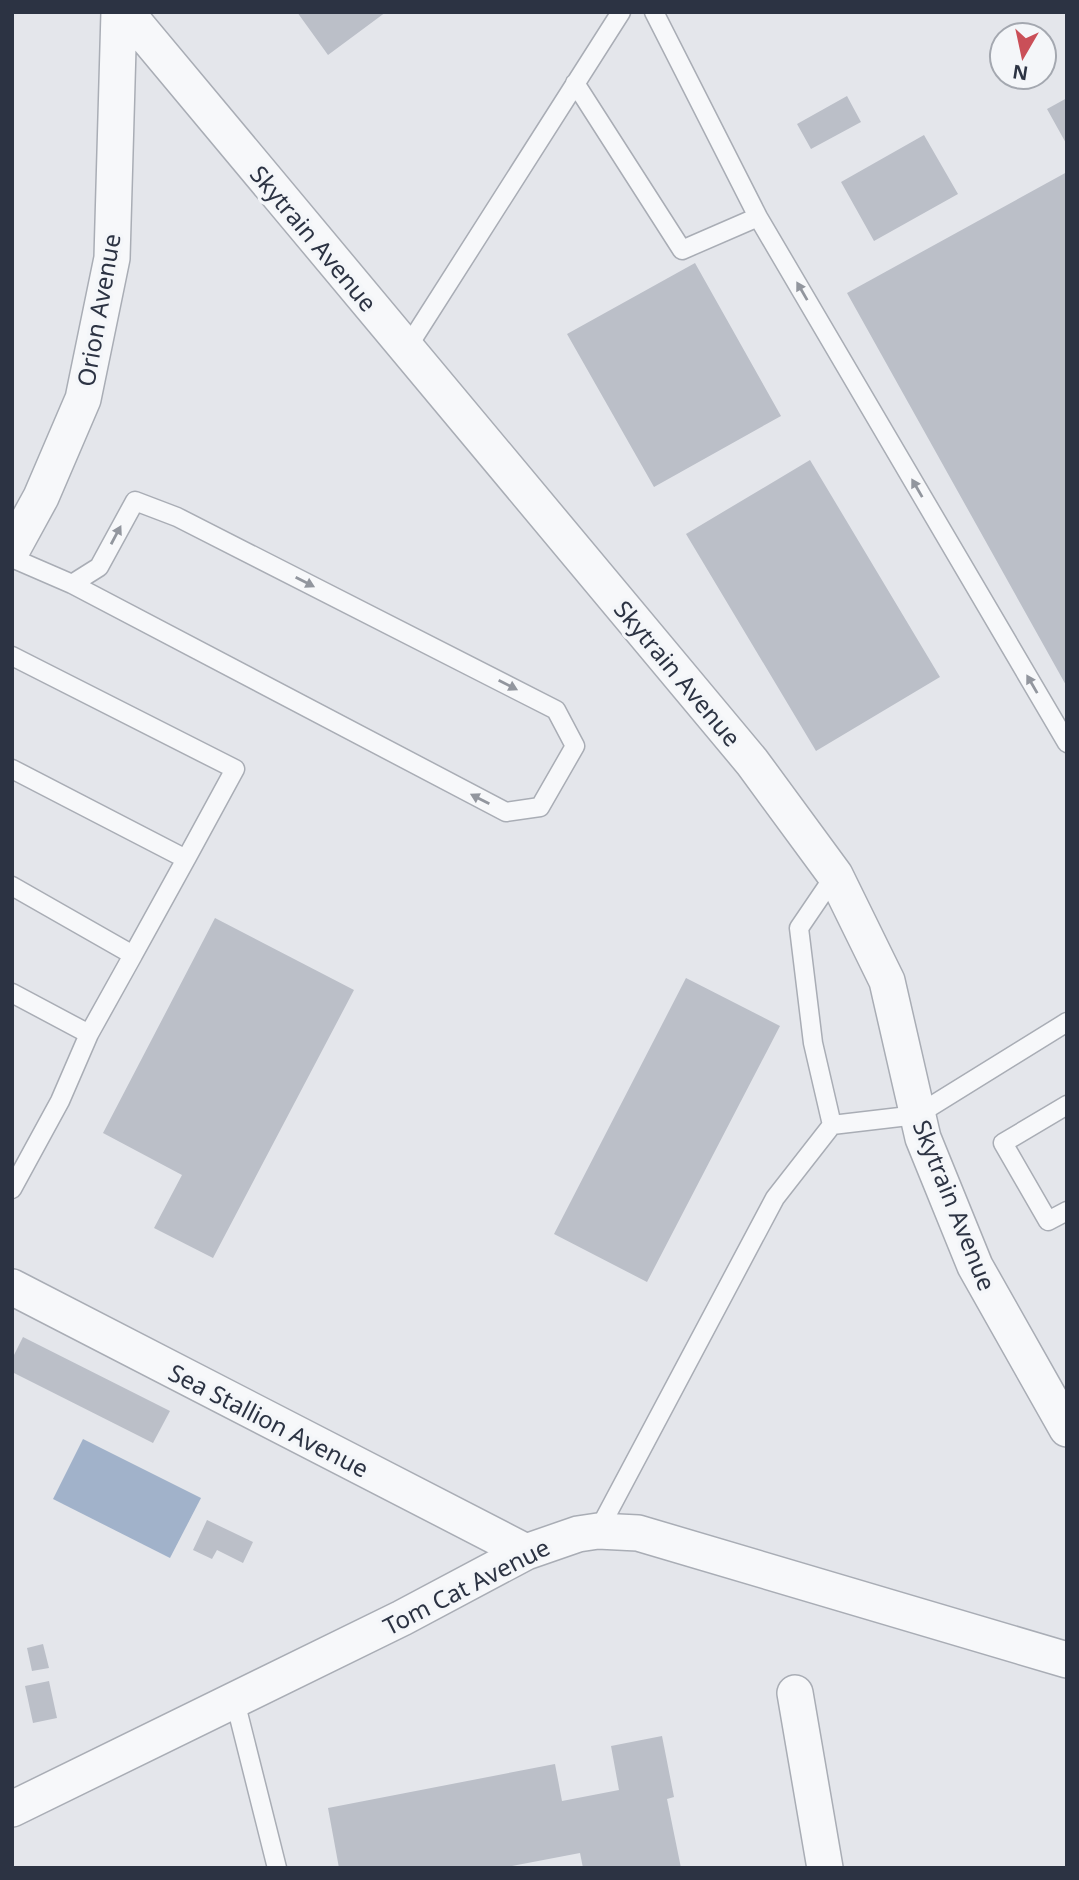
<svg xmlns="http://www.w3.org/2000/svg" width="1079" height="1880" font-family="'Noto Sans',sans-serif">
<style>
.water{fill:#a1b2ca}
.building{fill:#bbbfc8}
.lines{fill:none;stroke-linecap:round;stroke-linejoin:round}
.service-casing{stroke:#a9adb5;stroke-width:21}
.minor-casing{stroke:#a9adb5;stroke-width:38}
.service{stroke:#f7f8fa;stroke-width:18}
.minor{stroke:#f7f8fa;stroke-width:35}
.oneway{fill:#92969e}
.labels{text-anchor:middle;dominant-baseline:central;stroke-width:7;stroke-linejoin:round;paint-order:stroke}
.street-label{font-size:24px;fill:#2c3343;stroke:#f4f6f9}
</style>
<rect width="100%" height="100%" fill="#e4e6eb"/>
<path class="water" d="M83 1439 201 1498 170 1558 53 1499Z"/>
<path class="building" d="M297 12H386L328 55Z
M847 96 861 122 811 149 797 124Z
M1067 98V145L1047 109Z
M924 135 958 194 874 241 841 182Z
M1067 172V687L847 293Z
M695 263 781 416 654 487 567 334Z
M810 460 940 677 816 751 686 534Z
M215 918 354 990 213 1258 154 1228 182 1175 103 1133Z
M686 978 780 1026 647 1282 554 1234Z
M23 1337 170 1411 153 1443 12 1372V1359Z
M207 1520 253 1542 243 1563 217 1550 212 1559 193 1550Z
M43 1644 49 1668 32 1671 27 1648Z
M49 1681 57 1718 33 1723 25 1686Z
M662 1736 674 1797 667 1799 681 1868H583L580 1853 502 1868H339L328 1808 555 1764 562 1801 619 1790 611 1746Z"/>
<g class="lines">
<defs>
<path id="service" d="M654 12 758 217 1067 743
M575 83 682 250 758 217
M407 348 621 12
M12 558 72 584 506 812 540 807 575 746 556 710 177 517 135 501 99 567 72 584
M12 656 235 769 186 859 12 769
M835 875 799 928 813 1043 832 1125 917 1115 1067 1022
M12 886 133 955 186 859
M12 993 89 1034 133 955
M1067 1105 1003 1143 1048 1221 1067 1211
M12 1189 60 1101 89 1034
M598 1531 775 1198 832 1125
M235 1701 277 1868"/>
<path id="minor" d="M126 12 752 762 835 875 887 981 923 1138 975 1266 1067 1429
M12 550 41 497 83 399 112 258 119 12
M12 1287 526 1552
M795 1693 825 1868
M12 1809 402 1618 526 1552 578 1534 598 1531 638 1533 1067 1660"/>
</defs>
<use href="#service" class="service-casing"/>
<use href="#minor" class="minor-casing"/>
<use href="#service" class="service"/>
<use href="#minor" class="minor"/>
</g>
<defs><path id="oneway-solid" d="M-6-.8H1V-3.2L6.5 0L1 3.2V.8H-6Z" transform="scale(1.75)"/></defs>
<g class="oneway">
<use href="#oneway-solid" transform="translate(802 291) rotate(-120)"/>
<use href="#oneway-solid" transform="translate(917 488) rotate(-120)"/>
<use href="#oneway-solid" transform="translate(116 535) rotate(-62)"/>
<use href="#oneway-solid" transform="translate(305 582) rotate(27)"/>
<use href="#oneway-solid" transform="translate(1032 684) rotate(-120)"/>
<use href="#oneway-solid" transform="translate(508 685) rotate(27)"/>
<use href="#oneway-solid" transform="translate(480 799) rotate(-153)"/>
</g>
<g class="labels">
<g class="street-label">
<text transform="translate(314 238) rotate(50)">Skytrain Avenue</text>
<text transform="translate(98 310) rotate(-80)">Orion Avenue</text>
<text transform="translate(678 673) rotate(50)">Skytrain Avenue</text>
<text transform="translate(955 1205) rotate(68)">Skytrain Avenue</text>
<text transform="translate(269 1420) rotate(27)">Sea Stallion Avenue</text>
<text transform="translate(466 1586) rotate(-27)">Tom Cat Avenue</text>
</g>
</g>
<rect width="1079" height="1880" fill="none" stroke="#2c3343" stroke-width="28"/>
<g transform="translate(1023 56) rotate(189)"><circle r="33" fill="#f4f6f9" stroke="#a4a8b0" stroke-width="2"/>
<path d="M0-5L12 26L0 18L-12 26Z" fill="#ca4f58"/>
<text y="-10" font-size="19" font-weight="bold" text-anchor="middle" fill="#2c3343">N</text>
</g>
</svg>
